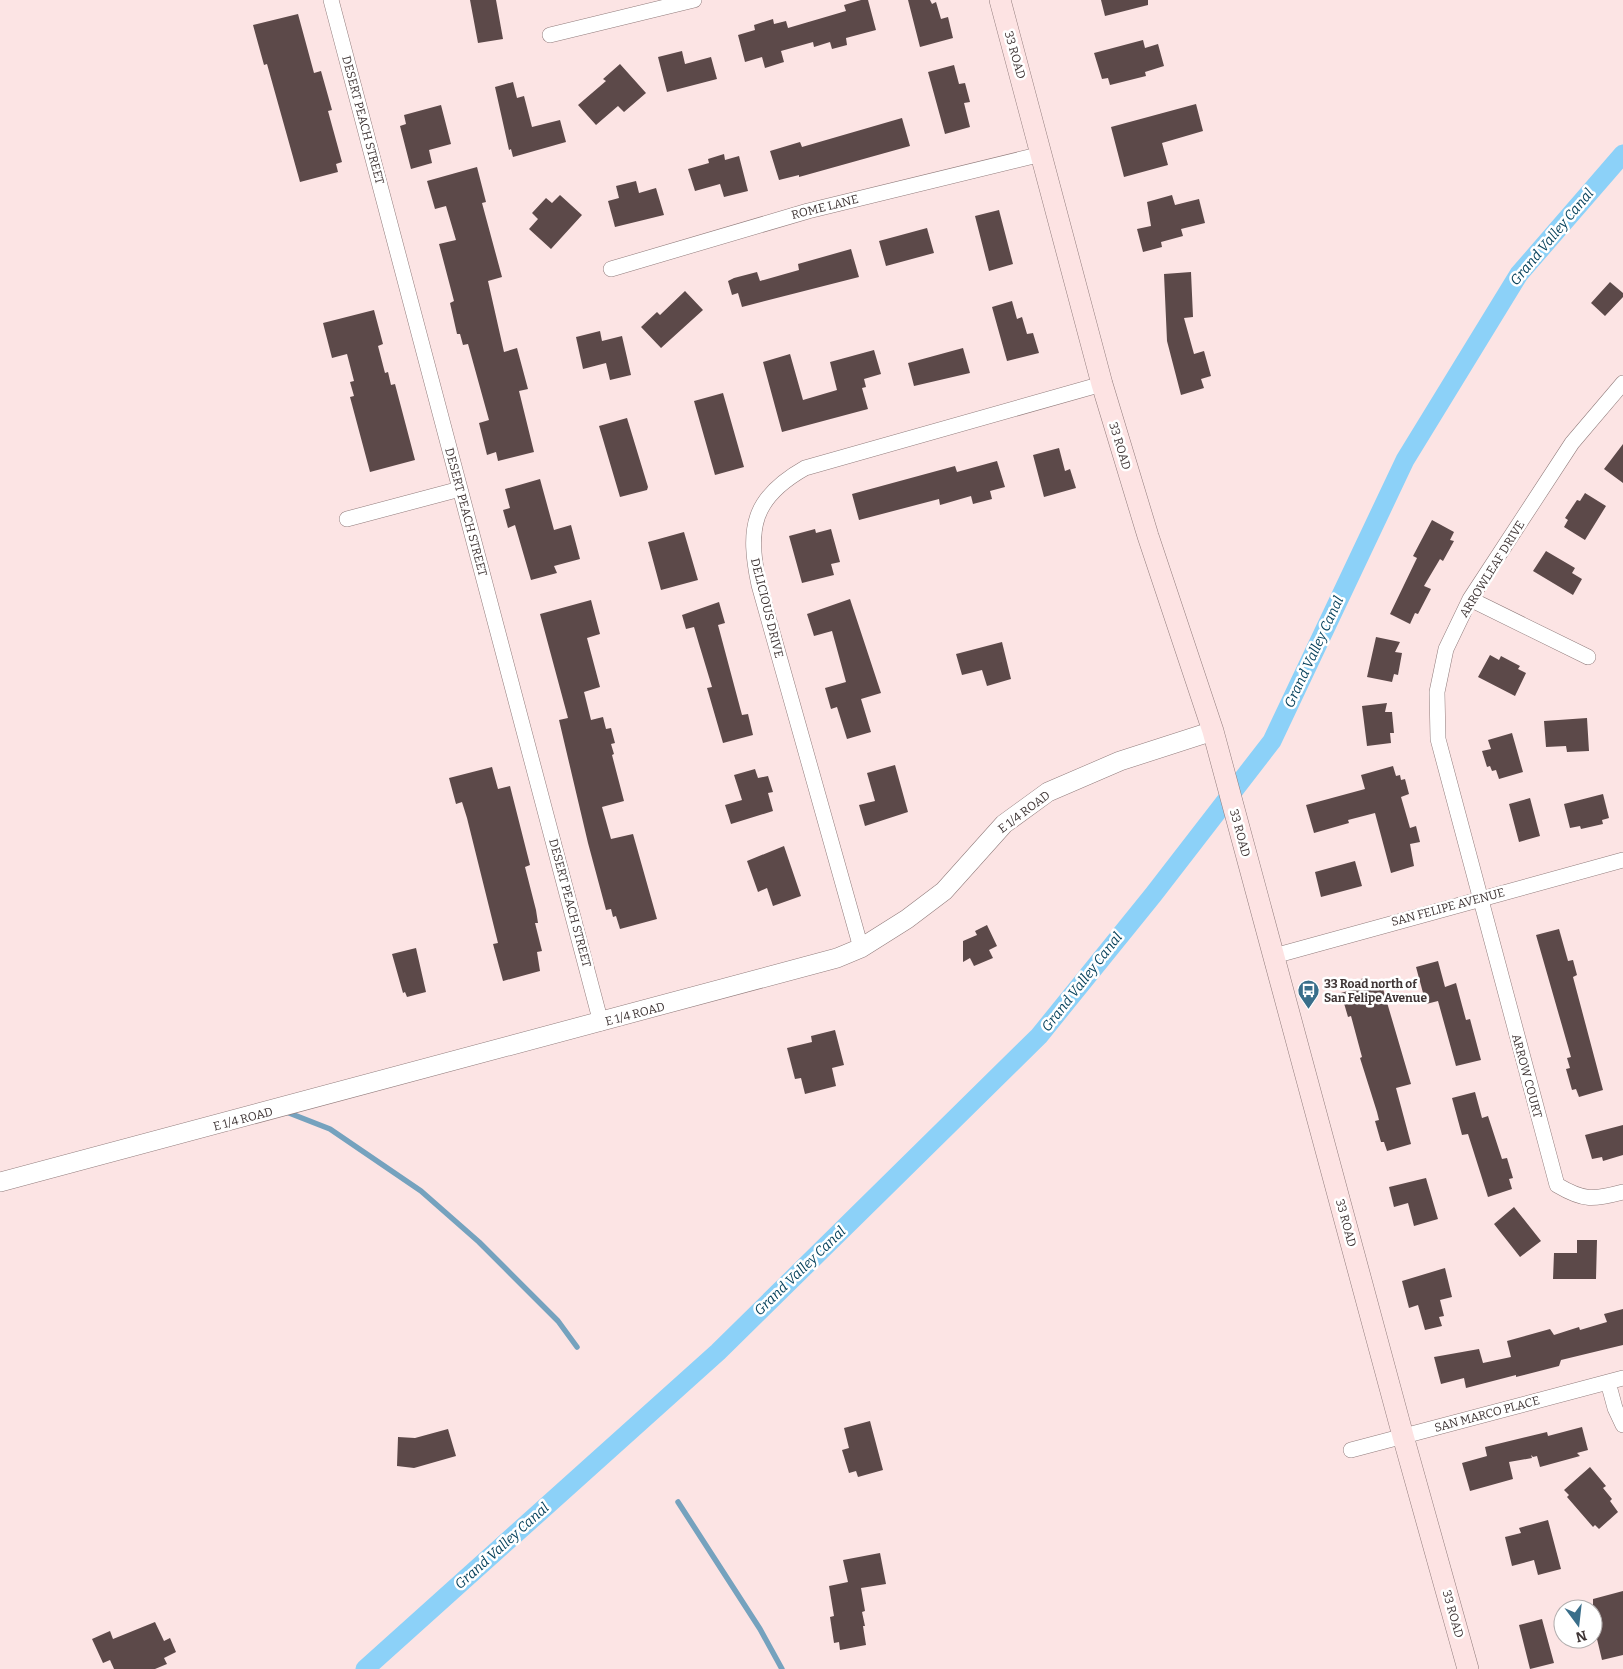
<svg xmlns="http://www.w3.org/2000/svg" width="1623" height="1669" font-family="Bitter,serif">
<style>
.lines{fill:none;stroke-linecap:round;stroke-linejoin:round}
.stream{stroke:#75a2be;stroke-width:5.5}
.canal{stroke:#8cd1f8;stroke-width:19}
.building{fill:#5c4949}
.minor-casing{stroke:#917c7c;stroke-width:16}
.tertiary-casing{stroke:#917c7c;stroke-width:20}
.secondary-casing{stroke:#917c7c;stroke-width:22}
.minor{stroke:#fff;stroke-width:15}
.tertiary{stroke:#fff;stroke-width:19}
.secondary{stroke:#fde3e3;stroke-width:21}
.labels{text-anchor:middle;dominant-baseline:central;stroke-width:5;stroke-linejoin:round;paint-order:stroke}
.street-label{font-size:12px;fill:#3f3535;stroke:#fff}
.poi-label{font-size:12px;font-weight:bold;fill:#3f3535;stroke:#fff;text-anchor:start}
.water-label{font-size:14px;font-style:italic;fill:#07425c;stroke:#fff}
</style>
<rect width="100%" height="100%" fill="#fce4e4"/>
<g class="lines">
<path class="stream" d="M284 1111 330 1129 421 1191 479 1242 558 1321 577 1347
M678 1502 760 1629 782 1669"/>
<path class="canal" d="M365 1669 718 1352 1039 1036 1153 895 1272 741 1405 460 1519 274 1623 154"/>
</g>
<path class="building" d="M470 0H496L503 39 478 43Z
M861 0H868L876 30 846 38 847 45 832 49 830 42 814 47 813 42 781 51 784 62 765 68 762 57 745 62 738 35 755 30 754 25 773 19 774 24 786 21 788 28 846 11 844 5Z
M908 0H930L932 4 936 2 941 19 948 17 953 38 920 47Z
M1101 0H1148V5L1105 16Z
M298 14 314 73 321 71 332 110 328 111 342 162 336 164 338 172 300 182 267 64 264 65 253 25Z
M1143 40 1145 48 1158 44 1164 66 1145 72 1146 76 1110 85 1108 78 1102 79 1094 53Z
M682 51 685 64 711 57 717 79 667 92 658 57Z
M620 64 646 93 624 112 618 106 596 125 578 105 606 81 603 79Z
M954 65 959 84 965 83 970 102 964 103 970 127 945 134 928 72Z
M513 82 517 98 524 96 532 127 560 120 566 142 513 157 511 149 509 150 495 87Z
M1196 104 1203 131 1162 143 1168 165 1124 177 1111 127Z
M441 105 451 144 429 150 432 163 411 169 400 126 406 124 404 115Z
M902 118 910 146 799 177V175L779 180 770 151 800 142 802 147Z
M724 154 725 160 739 156 748 191 724 197 720 184 695 191 688 169 709 163 708 159Z
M477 167 486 202 482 203 502 277 488 281 504 352 517 348 528 389 519 391 534 452 498 461 496 452 487 455 479 423 489 420 468 344 463 345 460 334H457L450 303 454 301 439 244 456 240 446 206 435 209 427 181Z
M636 181 639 193 656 188 664 215 615 227 608 201 619 198 616 186Z
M560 195 582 215 551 249 529 229 538 219 532 213 546 198 552 203Z
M1172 195 1175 205 1199 199 1205 223 1181 229 1183 236 1161 242 1162 247 1143 252 1137 229 1151 226 1147 202Z
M999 210 1013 264 989 271 975 216Z
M927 228 934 253 886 266 879 241Z
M851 249 859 277 742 307 738 293 732 295 728 281 734 278 757 272 760 281 799 270 798 264Z
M1191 272 1193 317 1184 318 1194 354 1204 351 1211 376 1201 379 1204 388 1181 395 1167 341 1164 274Z
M1610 282 1623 293V297L1605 316 1591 303Z
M685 291 703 310 661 348 641 327 657 312 660 315Z
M1012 301 1017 319 1022 317 1027 334 1033 333 1039 353 1007 361 992 307Z
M374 310 383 344 378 346 385 373 388 372 391 385 395 384 415 460 370 472 350 397 354 396 350 382 354 381 347 354 332 358 323 323Z
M600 331 602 341 622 336 631 375 610 380 606 363 583 369 576 337Z
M963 348 970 373 914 386 908 363Z
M874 350 881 374 864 379 866 387 862 388 868 409 782 432 763 362 790 354 803 400 837 390 830 362Z
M723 393 744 467 715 475 694 401Z
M627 418 648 487 647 490 620 497 599 426Z
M1623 444V483L1604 469Z
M1059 448 1065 471 1070 469 1076 488 1044 497 1033 455Z
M997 461 1005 487 990 491 992 499 973 504 971 496 940 505 939 499 859 520 852 494 955 466 957 472Z
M540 479 554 530 571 525 580 559 554 566 557 573 531 580 515 525 508 528 503 510 510 508 505 489Z
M1585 493 1606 506 1585 540 1564 527 1568 520 1565 518 1577 500 1580 501Z
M1432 520 1454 532 1450 540 1454 541 1443 561 1440 559 1424 586 1431 589 1418 614 1415 613 1410 624 1390 614 1417 558 1413 556Z
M815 529 816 533 831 529 840 562 831 564 834 575 802 583 789 536Z
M684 532 698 580 661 590 648 542Z
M1546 551 1575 568 1572 573 1582 579 1573 595 1533 571Z
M850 599 881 693 861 699 871 732 847 739 837 707 831 709 825 688 846 682 832 631 814 636 807 614Z
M591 600 600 634 587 638 600 687 584 692 591 720 603 717 606 729 611 728 615 743 611 744 614 754 612 755 624 801 602 807 611 839 633 834 657 919 620 929 616 916 613 917 611 909 606 910 588 843 559 720 568 718 540 614Z
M719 602 725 623 718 625 742 715 748 714 753 735 723 743 707 688 712 687 699 644 694 627 686 629 682 615Z
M1376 637 1400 642 1395 652 1402 653 1398 675 1394 674 1392 682 1367 677Z
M1002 642 1011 679 987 686 982 670 962 675 956 654Z
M1490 655 1499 660 1501 656 1520 666 1518 669 1526 673 1515 696 1478 677Z
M1387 703 1385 712H1392L1394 733H1390L1391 743 1367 746 1362 706Z
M1587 718 1589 751 1567 752 1566 746 1546 747 1544 721Z
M1512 733 1523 772 1499 779 1496 770 1492 771 1490 766 1487 767 1482 751 1491 749 1488 740Z
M895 765 908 812 865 826 859 805 875 801 867 773Z
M1393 766 1396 776 1400 775 1401 780 1405 779 1409 794 1401 797 1410 828 1416 826 1420 842 1410 844 1414 866 1391 873 1375 813 1348 820 1349 823 1314 833 1306 805 1365 789 1361 775Z
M492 767 498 789 510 786 530 865 525 867 536 910 538 923H535L542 951 537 952 540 971 503 981 493 944 498 943 467 818 462 802 456 804 449 778Z
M755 769 758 778 768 776 773 792 768 793 773 811 731 824 725 805 742 800 734 775Z
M1603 794 1609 818 1602 820 1603 824 1581 829 1580 826 1570 828 1564 804Z
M1530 798 1540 836 1519 842 1509 804Z
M784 846 801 896 773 906 767 888 758 892 747 861Z
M1355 861 1362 886 1321 897 1315 872Z
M987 925 997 946 989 950 993 958 974 966 970 958 963 962V941L977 935 975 931Z
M1559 929 1568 961 1573 960 1577 975 1573 977 1603 1090 1579 1097 1576 1089 1572 1090 1566 1069 1570 1068 1567 1058 1571 1057 1536 935Z
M416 948 426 992 407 997 405 992 403 993 392 954Z
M1438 961 1445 987 1456 983 1466 1020 1470 1019 1481 1060 1456 1066 1438 1001 1426 1004 1416 967Z
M1365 978V981L1370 980 1372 985 1381 982 1411 1084 1396 1088 1411 1144 1387 1151 1384 1142H1381L1375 1121 1379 1120 1377 1112 1360 1058 1362 1057 1351 1016 1348 1017 1341 993 1351 990 1349 982Z
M835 1030 844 1065 832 1068 836 1086 805 1094 801 1078 795 1079 787 1048 812 1042 811 1036Z
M1475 1092 1482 1118 1488 1116 1502 1159 1507 1158 1513 1178 1509 1179 1512 1189 1488 1197 1468 1134 1462 1135 1452 1098Z
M1623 1125V1155L1603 1161 1602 1157 1592 1159 1585 1135Z
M1426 1178 1438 1219 1414 1226 1408 1203 1394 1207 1389 1187Z
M1514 1207 1541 1241 1520 1257 1494 1224Z
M1577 1240H1597L1596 1279H1553L1554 1253H1577Z
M1445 1268 1452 1297 1440 1300 1444 1316 1439 1317 1442 1326 1425 1330 1418 1305 1409 1308 1402 1281Z
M1623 1309V1345L1561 1360 1559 1366 1516 1377V1375L1466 1388 1464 1378 1441 1384 1434 1357 1479 1349 1483 1363 1511 1357 1507 1341 1550 1329 1554 1335 1579 1327 1580 1330 1607 1322 1604 1314Z
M870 1421 883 1470 858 1477 856 1471 849 1473 842 1450 849 1448 844 1428Z
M1582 1427 1588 1450 1577 1453 1580 1456 1540 1467 1537 1456 1533 1457 1531 1455 1532 1458 1509 1462 1513 1479 1470 1491 1462 1463 1487 1456 1485 1447 1547 1432 1548 1436Z
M448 1429 456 1456 414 1468 397 1466 398 1437 415 1438Z
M1590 1467 1606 1486 1603 1488 1612 1499 1610 1501 1618 1512 1599 1529 1595 1525 1593 1527 1567 1497 1569 1495 1564 1490Z
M1548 1520 1561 1569 1538 1575 1534 1560 1512 1566 1505 1537 1521 1533 1519 1528Z
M880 1553 886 1584 861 1588 865 1611 862 1612 865 1626H863L866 1645 840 1650 839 1642 834 1643 830 1617 834 1616 829 1586 848 1582 843 1560Z
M1623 1591V1655L1602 1660 1597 1639 1593 1640V1599Z
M1542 1619 1554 1663 1530 1669 1519 1625Z
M155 1622 164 1641 170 1638 176 1652 164 1658 167 1664 155 1669H114L110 1660 103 1663 92 1639 110 1631 113 1639Z"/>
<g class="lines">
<defs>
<path id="minor" d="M331 0 601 1023
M550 35 694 0
M611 269 808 211 1042 154
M1623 383 1572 443 1470 599 1446 649 1437 692 1438 739 1557 1185C1584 1201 1593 1200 1623 1192
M347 519 460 489
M1470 599 1588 657
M861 948 759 585C747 528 752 498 805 468L1102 384
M1274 956 1623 860
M1608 1382 1615 1408 1623 1425
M1351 1450 1623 1378"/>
<path id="tertiary" d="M0 1182 837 958 861 948 907 919 944 891 1004 824 1048 792 1120 761 1213 731"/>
<path id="secondary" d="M1000 0 1102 384 1148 536 1213 731 1403 1436 1468 1669"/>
</defs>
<use href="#minor" class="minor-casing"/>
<use href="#tertiary" class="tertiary-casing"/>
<use href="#secondary" class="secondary-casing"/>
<use href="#minor" class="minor"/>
<use href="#tertiary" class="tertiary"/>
<use href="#secondary" class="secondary"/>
</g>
<defs>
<symbol id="bus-pin" viewBox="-11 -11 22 30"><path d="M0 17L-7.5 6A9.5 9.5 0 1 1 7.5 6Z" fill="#396e8a" stroke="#fff"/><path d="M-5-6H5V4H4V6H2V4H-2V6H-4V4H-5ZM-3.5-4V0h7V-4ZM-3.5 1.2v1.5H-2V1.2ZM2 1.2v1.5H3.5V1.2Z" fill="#fff"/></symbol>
</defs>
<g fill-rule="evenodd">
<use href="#bus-pin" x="1296" y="978" width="25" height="34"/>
</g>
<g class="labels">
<g class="street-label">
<text transform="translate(1015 55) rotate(74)">33 ROAD</text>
<text transform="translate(363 120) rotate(75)">DESERT PEACH STREET</text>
<text transform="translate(825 207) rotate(-14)">ROME LANE</text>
<text transform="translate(1120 446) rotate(73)">33 ROAD</text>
<text transform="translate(466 512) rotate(75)">DESERT PEACH STREET</text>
<text transform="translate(1492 569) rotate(-58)">ARROWLEAF DRIVE</text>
<text transform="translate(767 608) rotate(76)">DELICIOUS DRIVE</text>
<text transform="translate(1024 812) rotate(-37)">E 1/4 ROAD</text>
<text transform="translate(1240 833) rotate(75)">33 ROAD</text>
<text transform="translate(570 903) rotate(75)">DESERT PEACH STREET</text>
<text transform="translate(1448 907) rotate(-15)">SAN FELIPE AVENUE</text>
<text transform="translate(635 1014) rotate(-15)">E 1/4 ROAD</text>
<text transform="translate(1527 1076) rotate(75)">ARROW COURT</text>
<text transform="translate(243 1119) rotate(-15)">E 1/4 ROAD</text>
<text transform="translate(1346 1223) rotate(75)">33 ROAD</text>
<text transform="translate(1487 1414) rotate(-15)">SAN MARCO PLACE</text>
<text transform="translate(1453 1614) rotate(74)">33 ROAD</text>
</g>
<g class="poi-label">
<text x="1324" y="984">33 Road north of<tspan x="1324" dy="14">San Felipe Avenue</tspan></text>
</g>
<g class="water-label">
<text transform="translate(1552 237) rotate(-50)">Grand Valley Canal</text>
<text transform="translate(1314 652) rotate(-65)">Grand Valley Canal</text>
<text transform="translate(1082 982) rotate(-52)">Grand Valley Canal</text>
<text transform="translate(800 1271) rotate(-44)">Grand Valley Canal</text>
<text transform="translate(502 1546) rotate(-42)">Grand Valley Canal</text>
</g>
</g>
<g transform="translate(1578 1624) rotate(165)"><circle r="24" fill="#ffffff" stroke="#b2aeae"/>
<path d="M0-4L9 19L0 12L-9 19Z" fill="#396e8a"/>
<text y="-8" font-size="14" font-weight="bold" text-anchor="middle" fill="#3f3535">N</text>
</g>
</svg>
